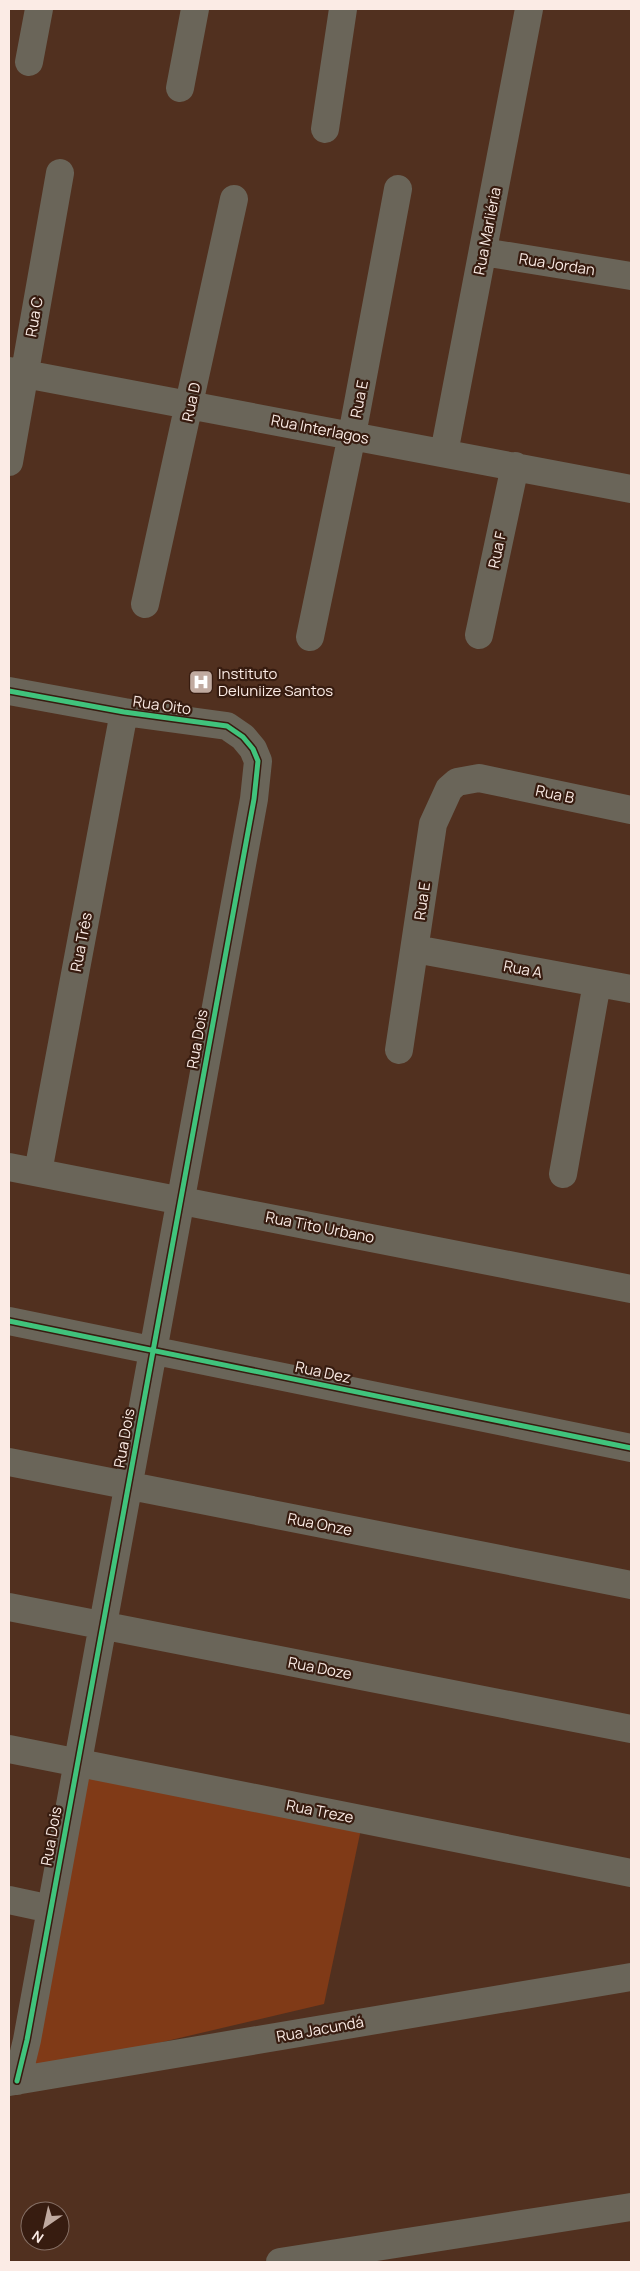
<svg xmlns="http://www.w3.org/2000/svg" width="640" height="2271" font-family="Manrope,sans-serif">
<style>
.green{fill:#803a17}
.lines{fill:none;stroke-linecap:round;stroke-linejoin:round}
.minor{stroke:#6a6559;stroke-width:28}
.cycleway-casing{stroke:#371c10;stroke-width:8}
.cycleway{stroke:#40c37c;stroke-width:5}
.labels{text-anchor:middle;dominant-baseline:central;stroke-width:4.5;stroke-linejoin:round;paint-order:stroke}
.street-label{font-size:15px;fill:#fbebe5;stroke:#371c10}
.poi-label{font-size:15px;fill:#fbebe5;stroke:#371c10;text-anchor:start}
</style>
<rect width="100%" height="100%" fill="#51301f"/>
<path class="green" d="M86 1768 361 1829 324 2004 22 2075Z"/>
<g class="lines">
<path class="minor" d="M29 62 39 9
M180 88 195 9
M325 129 343 9
M483 252 631 276
M9 371 631 489
M444 453 529 9
M9 462 60 173
M145 604 234 199
M479 635 515 466
M310 637 352 435 398 189
M9 691 124 712 227 726 243 737 253 749 258 761 254 799 27 2040 17 2081
M415 949 631 989
M399 1050 433 824 449 789 457 782 479 778 631 810
M9 1167 631 1289
M38 1172 124 712
M563 1174 597 983
M9 1321 631 1448
M9 1462 631 1585
M9 1607 631 1729
M9 1749 631 1873
M9 1900 51 1909
M9 2082 631 1977
M280 2262 631 2207"/>
<defs>
<path id="cycleway" d="M9 691 124 712 227 726 243 737 253 749 258 761 254 799 27 2040 17 2081
M9 1321 631 1448"/>
</defs>
<use href="#cycleway" class="cycleway-casing"/>
<use href="#cycleway" class="cycleway"/>
</g>
<defs>
<symbol id="hospital-square" viewBox="-11 -11 22 22"><rect x="-9" y="-9" width="18" height="18" rx="4" fill="#c0aaa0" stroke="#371c10"/><path d="M-5-5h3v3.5h4V-5h3V5h-3V1.5h-4V5h-3Z" fill="#fff"/></symbol>
</defs>
<g fill-rule="evenodd">
<use href="#hospital-square" x="187" y="668" width="28" height="28"/>
</g>
<g class="labels">
<g class="street-label">
<text transform="translate(487 231) rotate(-79)">Rua Marliéria</text>
<text transform="translate(557 264) rotate(9)">Rua Jordan</text>
<text transform="translate(34 317) rotate(-80)">Rua C</text>
<text transform="translate(359 399) rotate(-79)">Rua E</text>
<text transform="translate(191 402) rotate(-78)">Rua D</text>
<text transform="translate(320 429) rotate(11)">Rua Interlagos</text>
<text transform="translate(497 550) rotate(-78)">Rua F</text>
<text transform="translate(162 705) rotate(8)">Rua Oito</text>
<text transform="translate(555 794) rotate(12)">Rua B</text>
<text transform="translate(422 901) rotate(-82)">Rua E</text>
<text transform="translate(81 942) rotate(-79)">Rua Três</text>
<text transform="translate(523 969) rotate(11)">Rua A</text>
<text transform="translate(197 1039) rotate(-80)">Rua Dois</text>
<text transform="translate(320 1227) rotate(11)">Rua Tito Urbano</text>
<text transform="translate(323 1372) rotate(12)">Rua Dez</text>
<text transform="translate(124 1438) rotate(-80)">Rua Dois</text>
<text transform="translate(320 1524) rotate(11)">Rua Onze</text>
<text transform="translate(320 1668) rotate(11)">Rua Doze</text>
<text transform="translate(320 1811) rotate(11)">Rua Treze</text>
<text transform="translate(51 1836) rotate(-80)">Rua Dois</text>
<text transform="translate(320 2029) rotate(-10)">Rua Jacundá</text>
</g>
<g class="poi-label">
<text x="218" y="673">Instituto<tspan x="218" dy="17">Deluniize Santos</tspan></text>
</g>
</g>
<rect width="640" height="2271" fill="none" stroke="#fbebe5" stroke-width="20"/>
<g transform="translate(45 2226) rotate(214)"><circle r="24" fill="#371c10" stroke="#856f65"/>
<path d="M0-4L9 19L0 12L-9 19Z" fill="#c0aaa0"/>
<text y="-8" font-size="14" font-weight="bold" text-anchor="middle" fill="#fbebe5">N</text>
</g>
</svg>
